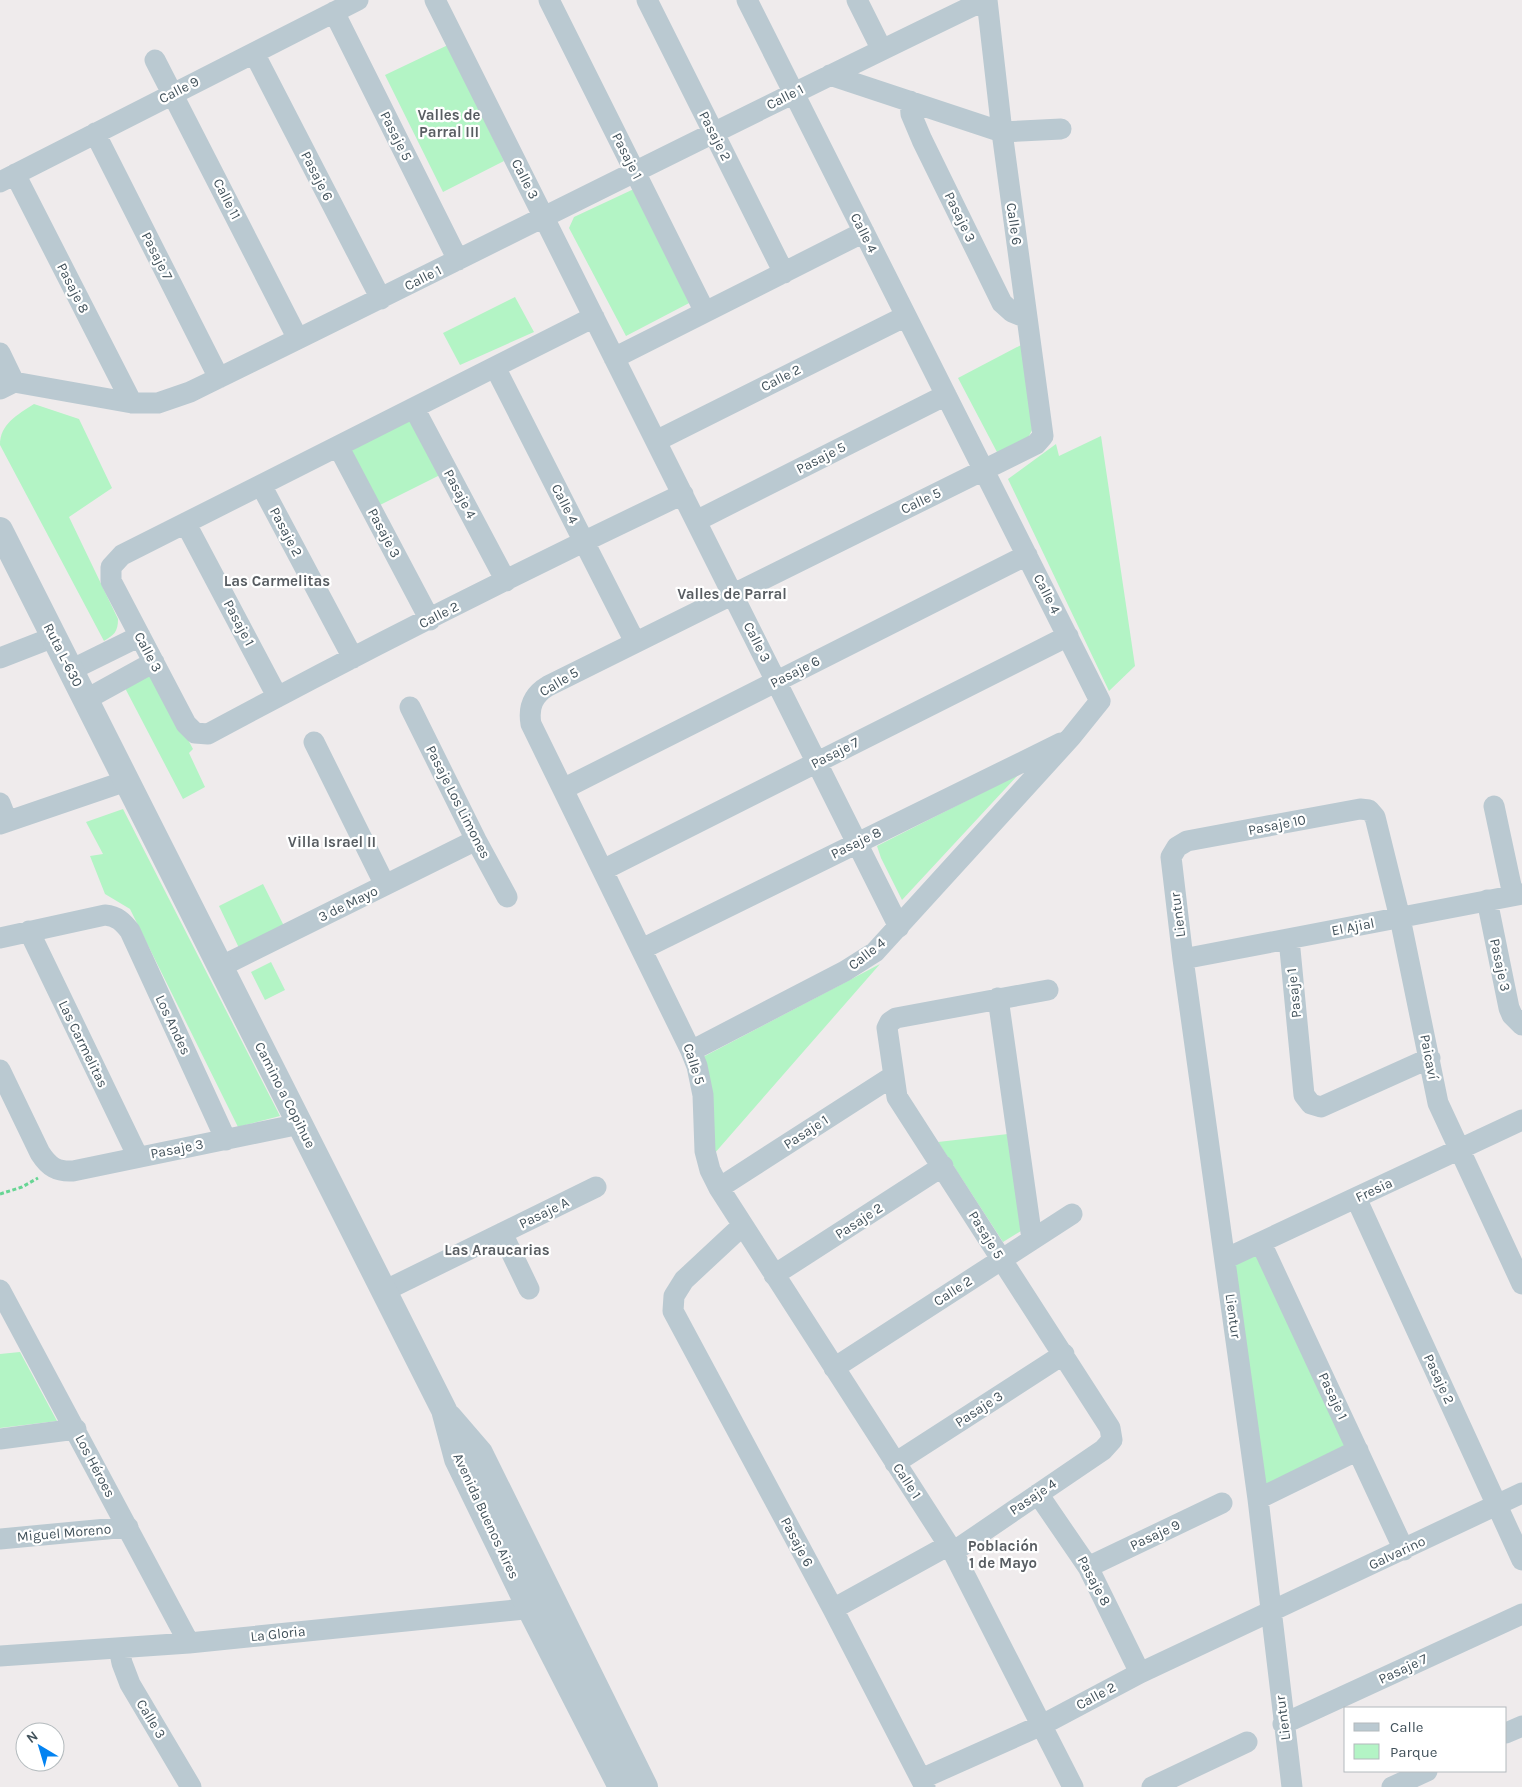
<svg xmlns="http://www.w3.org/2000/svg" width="1522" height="1787" font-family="Karla,sans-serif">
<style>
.green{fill:#b3f4c5}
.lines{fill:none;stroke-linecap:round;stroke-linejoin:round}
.path{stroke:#67d594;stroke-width:3;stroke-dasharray:4 2.5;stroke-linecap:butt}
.minor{stroke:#bac9d1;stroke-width:21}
.tertiary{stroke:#bac9d1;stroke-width:26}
.labels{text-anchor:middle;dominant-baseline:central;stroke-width:4.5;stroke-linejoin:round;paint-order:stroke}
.street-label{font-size:14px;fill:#42525b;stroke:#fff}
.neighbourhood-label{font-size:15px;font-weight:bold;fill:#585d62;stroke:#fff}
</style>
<rect width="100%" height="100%" fill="#efebec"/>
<path class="green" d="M448 45 504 161 443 192 385 75Z
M636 188 693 301 626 336 569 228 574 217Z
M515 297 534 332 460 365 443 333Z
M1023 344 1032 430 1027 440 998 454 958 378Z
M34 404 79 419 112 488 69 517 118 619C118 632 114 635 104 641L0 445C0 424 17 415 34 404Z
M412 414 442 474 376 507 345 449Z
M1101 436 1135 666 1109 691 1008 479 1056 444 1059 456Z
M148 676 156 680 193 749 189 753 205 787 183 799 125 688Z
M1019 774 902 900 881 858 877 846Z
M123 809 280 1116 238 1127 130 909 105 894 90 856 103 854 86 822Z
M263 884 284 926 239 948 219 906Z
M271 962 285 990 265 1000 251 972Z
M880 964 714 1154 703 1057Z
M1008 1134 1021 1231 1003 1242 938 1142Z
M1259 1249 1352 1448 1262 1492 1230 1262Z
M20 1352 57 1421 0 1428V1354Z"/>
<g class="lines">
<path class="path" d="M0 1194 22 1187 38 1178"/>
<path class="minor" d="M435 0 899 927
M549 0 705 312
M647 0 784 273
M857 0 882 50
M987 0 1002 132 1043 436 1036 444 548 686C533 695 528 707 531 724L691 1051 697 1066 703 1095 705 1151 710 1170 719 1188 953 1552 1073 1787
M334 12 458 260
M254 53 381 299
M155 60 298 339
M830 75 1002 132 1061 129
M910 101 911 114 922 140 1002 303 1012 312 1027 318
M95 133 219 378
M15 174 132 403
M0 182 358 0
M594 317 122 555 111 567V581L186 724 195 733 208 734C364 650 523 570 683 494
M0 353 14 382
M614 358 864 232
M495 367 635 642
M0 389 14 382 132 403H158L190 392C456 262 719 128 985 0
M414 408 506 581
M656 441 906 316
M338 446 430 620
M261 485 353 658
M696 521 946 395
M186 524 277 696
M0 658 54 637
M71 670 140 636
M85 700 154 662
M410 707 476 840 507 897
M314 742 385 885
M563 789 1027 555
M0 803 7 821
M1494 806 1513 895
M0 824 126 781
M603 870 1068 636
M1487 900 1509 1008 1512 1015 1522 1025
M29 931 138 1157
M0 938 105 915C117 916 123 922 130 931L226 1140
M1289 939 1304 1095 1311 1104 1321 1107 1430 1058
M642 949 1061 743
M1183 959 1522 894
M220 967 476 840
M998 998 1032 1239
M691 1051 845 971 875 952 1071 737 1100 701 747 0
M0 1070 40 1153C49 1167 57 1172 73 1171L300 1124
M719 1188 893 1076
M1356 1198 1522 1560
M742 1226 684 1280 674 1296 673 1311 833 1609 925 1787
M502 1233 529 1289
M1261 1243 1404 1550
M1225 1259 1522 1120
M774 1275 943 1166
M0 1290 189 1643
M384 1291 596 1187
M834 1368 1072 1214
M0 1439 76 1429
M895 1463 1064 1354
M1038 1494 1088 1567 1140 1673
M1258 1499 1358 1450
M0 1539 128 1527
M953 1552 1103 1450 1112 1440 1110 1428 897 1097 887 1028 890 1022 896 1018 1048 990
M1088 1567 1222 1503
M833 1609 949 1545
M119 1648 122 1663 130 1684 191 1787
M0 1656 189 1643 544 1607
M1283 1724 1522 1614
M1506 1733 1522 1726
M921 1779 1042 1725 1140 1673 1522 1493
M1152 1787 1247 1742
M1292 1787 1258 1499 1183 959 1171 857 1177 847 1187 841 1360 809 1369 810 1375 817 1400 918 1438 1103 1522 1284
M1392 1787 1427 1771"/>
<path class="tertiary" d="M0 530 444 1410 457 1459 530 1609 621 1787
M449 1417 480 1453 645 1787"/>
</g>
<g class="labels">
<g class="street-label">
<text transform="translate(179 90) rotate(-27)">Calle 9</text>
<text transform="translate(785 97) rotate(-27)">Calle 1</text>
<text transform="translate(396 136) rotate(63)">Pasaje 5</text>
<text transform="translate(715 136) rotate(63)">Pasaje 2</text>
<text transform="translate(627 156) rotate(63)">Pasaje 1</text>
<text transform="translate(317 176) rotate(63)">Pasaje 6</text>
<text transform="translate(525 179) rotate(63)">Calle 3</text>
<text transform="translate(227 199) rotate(63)">Calle 11</text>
<text transform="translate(960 217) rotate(64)">Pasaje 3</text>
<text transform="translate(1014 224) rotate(82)">Calle 6</text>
<text transform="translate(864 233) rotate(63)">Calle 4</text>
<text transform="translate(157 256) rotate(63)">Pasaje 7</text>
<text transform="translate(423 278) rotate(-27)">Calle 1</text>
<text transform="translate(73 288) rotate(63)">Pasaje 8</text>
<text transform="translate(781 378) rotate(-27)">Calle 2</text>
<text transform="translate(821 458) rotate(-27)">Pasaje 5</text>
<text transform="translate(460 494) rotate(62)">Pasaje 4</text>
<text transform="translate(921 501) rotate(-26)">Calle 5</text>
<text transform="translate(565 504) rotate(63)">Calle 4</text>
<text transform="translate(286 532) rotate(62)">Pasaje 2</text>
<text transform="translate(384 533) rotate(62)">Pasaje 3</text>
<text transform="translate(1047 594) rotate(63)">Calle 4</text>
<text transform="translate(439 615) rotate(-27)">Calle 2</text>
<text transform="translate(239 623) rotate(62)">Pasaje 1</text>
<text transform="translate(757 642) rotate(63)">Calle 3</text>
<text transform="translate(148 652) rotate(62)">Calle 3</text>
<text transform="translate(63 655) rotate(63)">Ruta L-630</text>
<text transform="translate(795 672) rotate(-27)">Pasaje 6</text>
<text transform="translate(559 682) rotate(-31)">Calle 5</text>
<text transform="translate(835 753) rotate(-27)">Pasaje 7</text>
<text transform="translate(458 802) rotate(63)">Pasaje Los Limones</text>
<text transform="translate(1277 825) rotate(-11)">Pasaje 10</text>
<text transform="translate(856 843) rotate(-26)">Pasaje 8</text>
<text transform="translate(348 904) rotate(-26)">3 de Mayo</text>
<text transform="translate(1178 915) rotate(-97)">Lientur</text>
<text transform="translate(1353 927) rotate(-11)">El Ajial</text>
<text transform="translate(867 954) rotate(-38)">Calle 4</text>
<text transform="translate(1500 965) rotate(78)">Pasaje 3</text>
<text transform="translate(1294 993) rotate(-96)">Pasaje 1</text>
<text transform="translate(173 1025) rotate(65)">Los Andes</text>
<text transform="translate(83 1044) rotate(64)">Las Carmelitas</text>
<text transform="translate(1429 1057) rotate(79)">Paicaví</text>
<text transform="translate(694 1064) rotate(72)">Calle 5</text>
<text transform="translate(285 1095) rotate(63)">Camino a Copihue</text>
<text transform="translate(806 1132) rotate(-33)">Pasaje 1</text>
<text transform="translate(177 1149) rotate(-11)">Pasaje 3</text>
<text transform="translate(1374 1190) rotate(-25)">Fresia</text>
<text transform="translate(544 1213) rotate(-26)">Pasaje A</text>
<text transform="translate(859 1221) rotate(-33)">Pasaje 2</text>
<text transform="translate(986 1235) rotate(58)">Pasaje 5</text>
<text transform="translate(953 1291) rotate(-33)">Calle 2</text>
<text transform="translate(1233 1316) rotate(82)">Lientur</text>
<text transform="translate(1439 1379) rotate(65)">Pasaje 2</text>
<text transform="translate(1333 1396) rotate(65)">Pasaje 1</text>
<text transform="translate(979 1409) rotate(-33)">Pasaje 3</text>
<text transform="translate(95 1466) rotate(62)">Los Héroes</text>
<text transform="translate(907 1481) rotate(57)">Calle 1</text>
<text transform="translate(1033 1497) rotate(-34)">Pasaje 4</text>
<text transform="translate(486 1516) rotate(65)">Avenida Buenos Aires</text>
<text transform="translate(64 1533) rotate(-5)">Miguel Moreno</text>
<text transform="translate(1155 1535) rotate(-25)">Pasaje 9</text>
<text transform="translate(797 1542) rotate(62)">Pasaje 6</text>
<text transform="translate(1397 1553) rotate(-25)">Galvarino</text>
<text transform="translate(1094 1581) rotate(62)">Pasaje 8</text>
<text transform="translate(278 1634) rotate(-6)">La Gloria</text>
<text transform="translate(1403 1669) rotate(-25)">Pasaje 7</text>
<text transform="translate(1096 1696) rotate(-28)">Calle 2</text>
<text transform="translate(1283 1718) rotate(-97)">Lientur</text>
<text transform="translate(151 1719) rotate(59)">Calle 3</text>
</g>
<g class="neighbourhood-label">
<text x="449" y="115">Valles de<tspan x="449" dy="17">Parral III</tspan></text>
<text x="277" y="581">Las Carmelitas</text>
<text x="732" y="594">Valles de Parral</text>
<text x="332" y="842">Villa Israel II</text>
<text x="497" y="1250">Las Araucarias</text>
<text x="1003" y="1546">Población<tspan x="1003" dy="17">1 de Mayo</tspan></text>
</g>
</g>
<rect x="1344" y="1707" width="162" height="65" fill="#ffffff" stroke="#b3babd"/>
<rect x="1354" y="1723" width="25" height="8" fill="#bac9d1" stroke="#b3babd"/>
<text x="1390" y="1732" font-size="15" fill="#42525b">Calle</text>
<rect x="1354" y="1744" width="25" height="15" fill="#b3f4c5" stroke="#b3babd"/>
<text x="1390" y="1757" font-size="15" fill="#42525b">Parque</text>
<g transform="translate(40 1747) rotate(322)"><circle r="24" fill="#ffffff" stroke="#b3babd"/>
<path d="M0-4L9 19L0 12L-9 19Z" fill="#0383f1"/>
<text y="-8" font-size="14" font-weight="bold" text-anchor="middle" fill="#42525b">N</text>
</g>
</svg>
